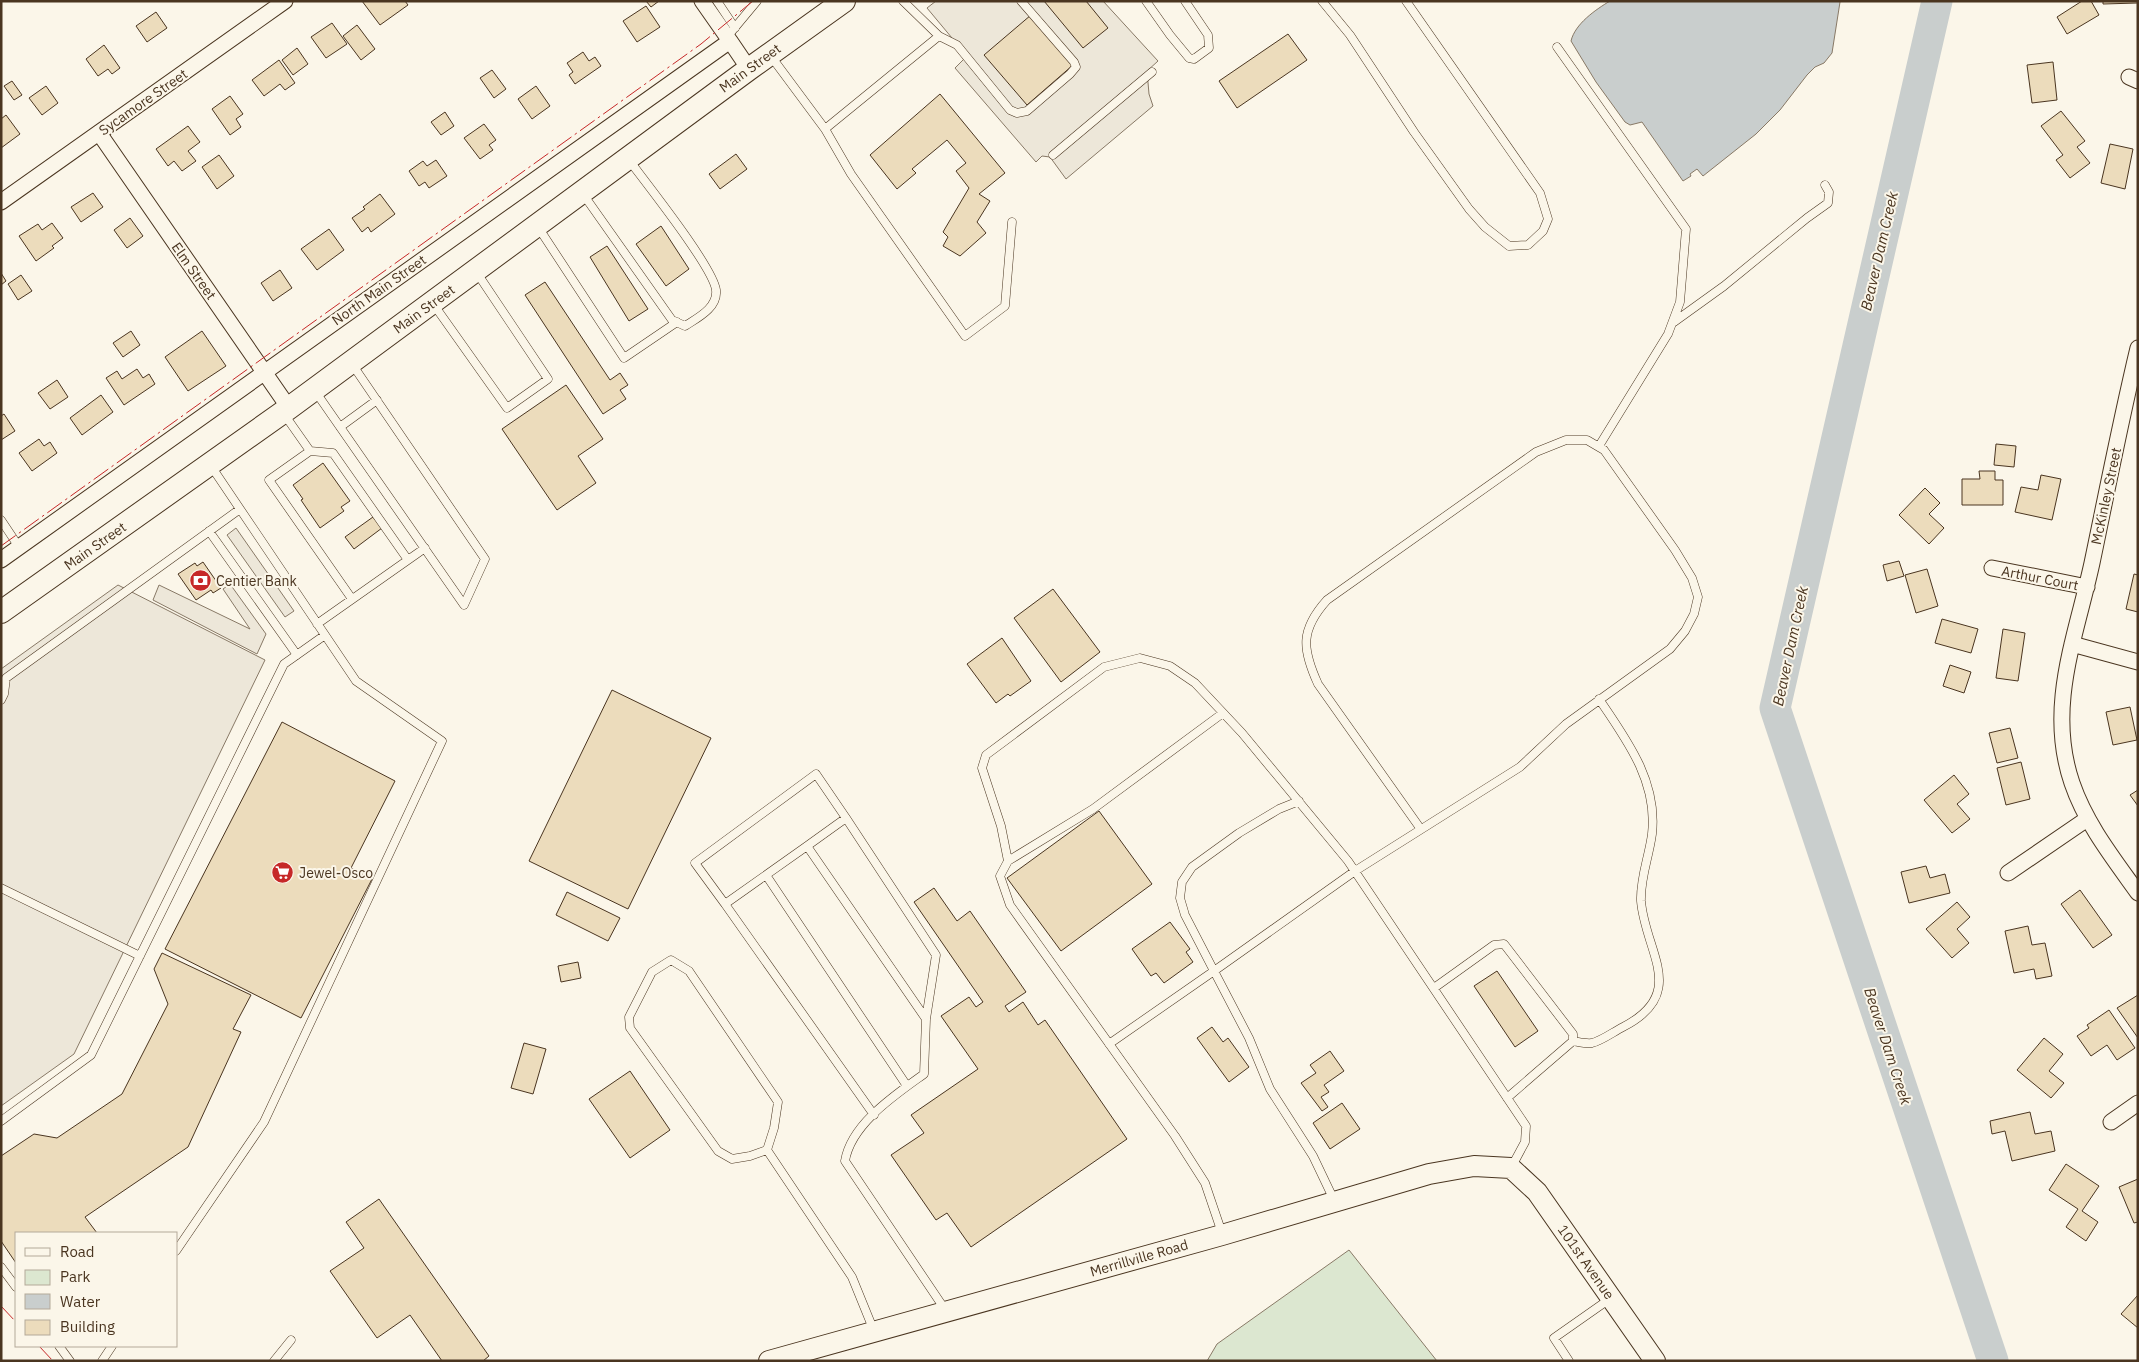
<svg xmlns="http://www.w3.org/2000/svg" width="2139" height="1362" font-family="'IBM Plex Sans',sans-serif">
<style>
.green{fill:#dce7d0;stroke:#887966}
.parking{fill:#ede7d9;stroke:#887966}
.water{fill:#c9cecd;stroke:#887966}
.lines{fill:none;stroke-linecap:round;stroke-linejoin:round}
.river{stroke:#c9cecd;stroke-width:31}
.building{fill:#ecdcbc;stroke:#4a3520}
.service-casing{stroke:#4a3520;stroke-width:9}
.minor-casing{stroke:#4a3520;stroke-width:17}
.tertiary-casing{stroke:#4a3520;stroke-width:22}
.secondary-casing{stroke:#4a3520;stroke-width:24}
.service{stroke:#fbf6e9;stroke-width:8}
.minor{stroke:#fbf6e9;stroke-width:15}
.tertiary{stroke:#fbf6e9;stroke-width:20}
.secondary{stroke:#fbf6e9;stroke-width:22}
.power{stroke:#c62828;stroke-width:1;stroke-dasharray:18 4 2.5 4;stroke-linecap:butt}
.labels{text-anchor:middle;dominant-baseline:central;stroke-width:4;stroke-linejoin:round;paint-order:stroke}
.street-label{font-size:14px;fill:#4a3520;stroke:#fbf6e9}
.poi-label{font-size:14px;fill:#4a3520;stroke:#fbf6e9;text-anchor:start}
.water-label{font-size:15px;font-style:italic;fill:#4a3520;stroke:#fbf6e9}
</style>
<rect width="100%" height="100%" fill="#fbf6e9"/>
<path class="green" d="M1349 1250 1437 1361H1207L1217 1344Z"/>
<path class="parking" d="M936 1H1103L1158 61 1147 71 1149 94 1153 106 1066 179 1050 157 1042 156 1036 162 955 68 967 56 927 8Z
M236 528 294 611 285 617 227 535Z
M230 584 266 634 257 654 153 600 159 585 250 629 223 589Z
M118 585 265 660 74 1054 1 1106V669Z"/>
<path class="water" d="M1610 1H1840V2L1832 53 1824 63 1815 67 1807 75 1780 110 1756 134 1703 176 1697 169 1690 174 1691 176 1683 181 1642 122 1630 125 1625 122 1596 82 1571 41C1575 24 1595 10 1610 1Z"/>
<g class="lines">
<path class="river" d="M1937 1 1775 708 1993 1361"/>
</g>
<path class="building" d="M362 1H405L408 5 380 25Z
M646 1H659L651 7Z
M1044 1H1086L1108 28 1083 48Z
M2082 1H2091L2099 15 2067 34 2057 17Z
M2103 1H2138V3L2103 4Z
M646 6 660 27 637 42 623 21Z
M156 12 167 28 147 42 136 26Z
M1031 15 1073 65 1027 105 984 55Z
M332 23 347 44 326 58 311 37Z
M357 25 375 49 361 60 343 36Z
M1288 34 1307 60 1237 108 1219 81Z
M104 45 120 68 112 74 108 69 98 76 86 59Z
M297 48 308 64 293 75 282 60Z
M583 52 589 61 595 57 601 66 575 84 569 75 573 72 567 63Z
M279 60 295 83 285 90 280 84 264 96 252 80Z
M2053 62 2057 100 2032 103 2027 65Z
M492 70 506 89 494 98 480 78Z
M12 81 22 95 14 100 4 86Z
M46 86 58 103 42 115 29 98Z
M536 86 550 106 532 119 518 99Z
M940 94 1005 173 979 194 990 201 977 222 986 233 960 256 943 246 948 237 943 232 969 188 956 171 966 163 947 140 912 169 916 173 897 189 870 155Z
M230 96 243 114 236 119 241 127 230 135 212 109Z
M2061 111 2085 141 2077 147 2090 163 2070 178 2056 160 2063 155 2041 126Z
M445 112 454 126 441 135 431 122Z
M6 115 20 134 1 148V119Z
M484 124 496 140 489 145 493 150 480 159 464 138Z
M188 126 200 142 188 151 196 161 182 171 174 161 168 166 156 149Z
M2110 144 2133 149 2125 189 2101 183Z
M736 154 747 169 720 189 709 174Z
M219 155 234 176 217 189 202 167Z
M436 160 447 176 429 188 425 182 419 186 409 171 423 161 427 166Z
M93 193 103 207 81 222 71 207Z
M380 194 395 214 371 232 368 227 362 232 352 218 365 209 363 207Z
M130 218 143 236 127 248 114 230Z
M52 223 63 238 52 246 54 248 36 261 19 236 38 224 42 230Z
M661 226 689 269 666 286 636 244Z
M329 229 344 250 317 270 301 249Z
M607 246 648 309 629 321 590 257Z
M280 270 292 288 273 301 261 283Z
M1 273 6 281 1 285Z
M21 275 32 291 18 300 8 284Z
M545 282 610 380 620 373 628 385 620 390 626 399 603 414 525 295Z
M131 331 140 345 123 357 113 343Z
M202 331 226 366 188 391 165 357Z
M137 369 143 378 149 374 155 384 124 405 106 378 117 371 122 379Z
M57 380 68 397 50 409 38 393Z
M566 385 603 439 578 456 596 483 557 510 502 429Z
M101 395 113 412 82 435 70 418Z
M4 414 15 431 1 440V416Z
M39 439 44 446 50 442 57 453 32 471 19 453Z
M1996 444 2016 446 2014 467 1994 465Z
M323 463 350 501 341 507 344 511 320 528 301 500 303 499 293 485Z
M1979 471H1995V480H2003V505H1962V479H1980Z
M2041 475 2061 479 2052 520 2015 512 2021 487 2038 490Z
M1925 488 1940 503 1929 514 1944 528 1929 544 1899 515Z
M373 517 382 528 354 549 345 537Z
M1899 561 1904 576 1887 581 1883 565Z
M203 562 221 588 213 593 211 590 196 600 178 574 195 563 197 566Z
M1927 569 1938 606 1916 613 1905 575Z
M2134 574 2138 575V612L2126 609Z
M1053 589 1100 652 1061 682 1014 618Z
M1942 619 1978 629 1971 653 1935 643Z
M2003 629 2025 633 2018 681 1996 678Z
M1002 638 1031 681 1010 696 1008 694 996 703 967 664Z
M1950 665 1971 672 1964 693 1943 686Z
M612 690 711 738 628 909 529 861Z
M2130 707 2137 740 2113 745 2106 712Z
M282 722 395 781 351 868 372 879 301 1018 165 949Z
M2010 728 2018 758 1997 763 1989 733Z
M2021 762 2030 799 2006 805 1997 768Z
M1954 775 1969 794 1957 804 1970 819 1952 833 1924 800Z
M2138 790V806L2130 795Z
M1099 811 1152 884 1061 951 1007 878Z
M1926 866 1930 878 1945 874 1950 893 1909 903 1901 872Z
M934 888 957 921 970 911 1026 992 1005 1006 1009 1012 1023 1002 1038 1025 1045 1020 1127 1139 971 1247 947 1213 936 1220 891 1155 924 1133 911 1115 978 1069 941 1016 969 997 976 1007 983 1002 914 902Z
M2080 890 2112 935 2093 948 2061 904Z
M567 892 620 918 608 941 556 915Z
M1957 902 1970 917 1957 929 1969 943 1952 958 1926 929Z
M1170 922 1190 949 1186 952 1193 962 1164 983 1156 973 1151 976 1132 949Z
M2028 926 2032 945 2045 943 2052 976 2036 979 2034 969 2014 973 2005 931Z
M162 953 251 995 233 1029 241 1032 188 1147 85 1217 97 1233H16V1263L1 1241V1156L34 1134 57 1138 122 1094 168 1004 154 969Z
M578 962 581 978 561 982 558 966Z
M1497 971 1538 1031 1515 1047 1474 986Z
M2138 995V1038L2117 1008Z
M2109 1010 2135 1048 2117 1060 2107 1045 2091 1056 2077 1036 2089 1028 2087 1025Z
M1212 1027 1223 1042 1228 1038 1249 1067 1229 1082 1197 1038Z
M2044 1038 2063 1054 2049 1071 2064 1083 2051 1098 2017 1070Z
M524 1043 546 1049 533 1094 511 1088Z
M1330 1051 1344 1071 1324 1085 1329 1092 1321 1097 1328 1107 1322 1111 1301 1083 1316 1073 1310 1065Z
M630 1071 670 1130 630 1158 589 1099Z
M1342 1103 1360 1129 1330 1149 1313 1123Z
M2030 1112 2035 1134 2051 1131 2055 1151 2012 1161 2005 1131 1992 1134 1990 1121Z
M2066 1164 2099 1186 2082 1211 2098 1222 2086 1241 2066 1227 2078 1209 2049 1190Z
M2138 1179V1222L2134 1223 2119 1187Z
M379 1199 489 1356 483 1361H442L410 1315 377 1338 330 1271 364 1248 346 1222Z
M2138 1295V1328L2121 1314Z"/>
<g class="lines">
<defs>
<path id="service" d="M717 1 735 28
M903 1 939 36 957 45 1010 110 1017 113 1027 111 1070 74 1076 67 1074 62 1021 1
M1146 1 1170 35 1189 58 1194 59 1209 48 1208 35 1185 1
M1322 1 1350 35 1414 132 1469 209 1485 227 1509 246 1528 245 1543 231 1548 219 1540 193 1406 1
M727 37 757 1
M1557 47 1686 229 1680 302 1668 334 1599 446
M770 55 825 129 939 36
M825 129 851 174 965 336 1005 306 1012 222
M1053 155 1152 72
M583 194 672 320 685 326C697 318 718 308 716 290 713 267 646 183 629 160
M538 227 624 358 677 322
M434 305 507 408 548 379 477 273
M1674 322 1724 286 1807 218 1828 203 1829 192 1825 185
M315 391 464 605 485 559 352 364
M284 414 310 451 269 480 352 599
M340 427 377 400
M310 451 333 453 408 560
M1 520 19 547
M209 531 297 655
M317 624 425 548
M1 700 4 694 6 678 240 509
M807 846 846 818 936 955 926 1019
M1008 861 1093 809 1223 713
M766 875 907 1086
M1 888 140 956
M725 904 695 863 816 774 846 818
M1434 988 1494 945 1504 944 1573 1034V1041L1507 1098
M1573 1041C1579 1042 1587 1044 1592 1043 1603 1040 1613 1032 1623 1027 1689 993 1645 952 1641 901 1640 878 1649 857 1652 834 1658 782 1627 740 1599 699
M1109 1044 1214 971 1185 915 1180 898 1182 882 1192 867 1239 833 1279 809 1299 801
M874 1115 725 904 807 846 926 1019 924 1074C895 1095 851 1124 845 1161L946 1311
M1 1121 91 1055 284 664 325 635
M767 1150 750 1156 732 1159 718 1151 630 1028 629 1017 652 972 671 960 689 971 778 1102 774 1128 767 1150 852 1277 874 1331
M1334 1200 1313 1156 1270 1089 1249 1038 1214 971 1355 871 1520 767 1566 724 1670 649 1685 631 1694 614 1698 597 1692 578 1675 550 1604 450 1587 440H1566L1536 452 1327 600C1300 630 1302 649 1318 684L1420 828
M1222 1233 1205 1183 1175 1136 1010 905 1000 876 1008 861 1001 826 982 768 986 755 1104 667 1140 658 1170 666 1195 683 1242 733 1348 861 1526 1126 1525 1142 1511 1168
M176 1251 264 1122 442 741 356 681 211 466
M1 1267 16 1287
M59 1346 70 1361
M102 1361 112 1346
M274 1361 291 1340
M1569 1361 1554 1338 1611 1298"/>
<path id="minor" d="M702 1 730 41
M2129 77 2138 81
M99 133 289 408
M1 202 285 1
M2138 348C2121 419 2107 491 2092 563 2076 637 2046 707 2072 783 2086 824 2113 858 2138 893
M1 560 730 41 749 69
M1992 568 2087 587
M2072 644 2138 662
M2008 873 2087 819
M2111 1122 2138 1103"/>
<path id="tertiary" d="M769 1361 1222 1235 1429 1174 1474 1166 1511 1168 1537 1192 1655 1361"/>
<path id="secondary" d="M1 612 289 408 749 69 844 1"/>
</defs>
<use href="#service" class="service-casing"/>
<use href="#minor" class="minor-casing"/>
<use href="#tertiary" class="tertiary-casing"/>
<use href="#secondary" class="secondary-casing"/>
<use href="#service" class="service"/>
<use href="#minor" class="minor"/>
<use href="#tertiary" class="tertiary"/>
<use href="#secondary" class="secondary"/>
<path class="power" d="M1 546 701 44 753 1
M1 1306 16 1322
M39 1346 53 1361"/>
</g>
<defs>
<symbol id="bank-disc" viewBox="-11 -11 22 22"><circle r="9.5" fill="#c62828" stroke="#fbf6e9"/><path d="M-6-4H6V4H-6ZM0-2.3a2.3 2.3 0 1 0 0 4.6a2.3 2.3 0 1 0 0-4.6Z" fill="#fff"/></symbol>
<symbol id="supermarket-disc" viewBox="-11 -11 22 22"><circle r="9.5" fill="#c62828" stroke="#fbf6e9"/><path d="M-6-5.5h2.5l.6 2H6L4.5 2H-2.5L-4.4-4H-6ZM-1.5 3.2a1.3 1.3 0 1 0 .1 0ZM3 3.2a1.3 1.3 0 1 0 .1 0Z" fill="#fff"/></symbol>
</defs>
<g fill-rule="evenodd">
<use href="#bank-disc" x="188" y="568" width="25" height="25"/>
<use href="#supermarket-disc" x="270" y="860" width="25" height="25"/>
</g>
<g class="labels">
<g class="street-label">
<text transform="translate(750 68) rotate(-36)">Main Street</text>
<text transform="translate(143 102) rotate(-35)">Sycamore Street</text>
<text transform="translate(194 271) rotate(55)">Elm Street</text>
<text transform="translate(379 290) rotate(-35)">North Main Street</text>
<text transform="translate(424 309) rotate(-36)">Main Street</text>
<text transform="translate(2106 496) rotate(-78)">McKinley Street</text>
<text transform="translate(95 546) rotate(-35)">Main Street</text>
<text transform="translate(2040 578) rotate(11)">Arthur Court</text>
<text transform="translate(1139 1258) rotate(-16)">Merrillville Road</text>
<text transform="translate(1586 1262) rotate(55)">101st Avenue</text>
</g>
<g class="poi-label">
<text x="216" y="581">Centier Bank</text>
<text x="299" y="873">Jewel-Osco</text>
</g>
<g class="water-label">
<text transform="translate(1879 251) rotate(-77)">Beaver Dam Creek</text>
<text transform="translate(1790 646) rotate(-78)">Beaver Dam Creek</text>
<text transform="translate(1888 1046) rotate(72)">Beaver Dam Creek</text>
</g>
</g>
<rect width="2139" height="1362" fill="none" stroke="#4a3520" stroke-width="5"/>
<rect x="15" y="1232" width="162" height="115" fill="#fbf6e9" stroke="#b4a999"/>
<rect x="25" y="1248" width="25" height="8" fill="#fbf6e9" stroke="#b4a999"/>
<text x="60" y="1257" font-size="15" fill="#4a3520">Road</text>
<rect x="25" y="1270" width="25" height="15" fill="#dce7d0" stroke="#b4a999"/>
<text x="60" y="1282" font-size="15" fill="#4a3520">Park</text>
<rect x="25" y="1294" width="25" height="15" fill="#c9cecd" stroke="#b4a999"/>
<text x="60" y="1307" font-size="15" fill="#4a3520">Water</text>
<rect x="25" y="1320" width="25" height="15" fill="#ecdcbc" stroke="#b4a999"/>
<text x="60" y="1332" font-size="15" fill="#4a3520">Building</text>
</svg>
